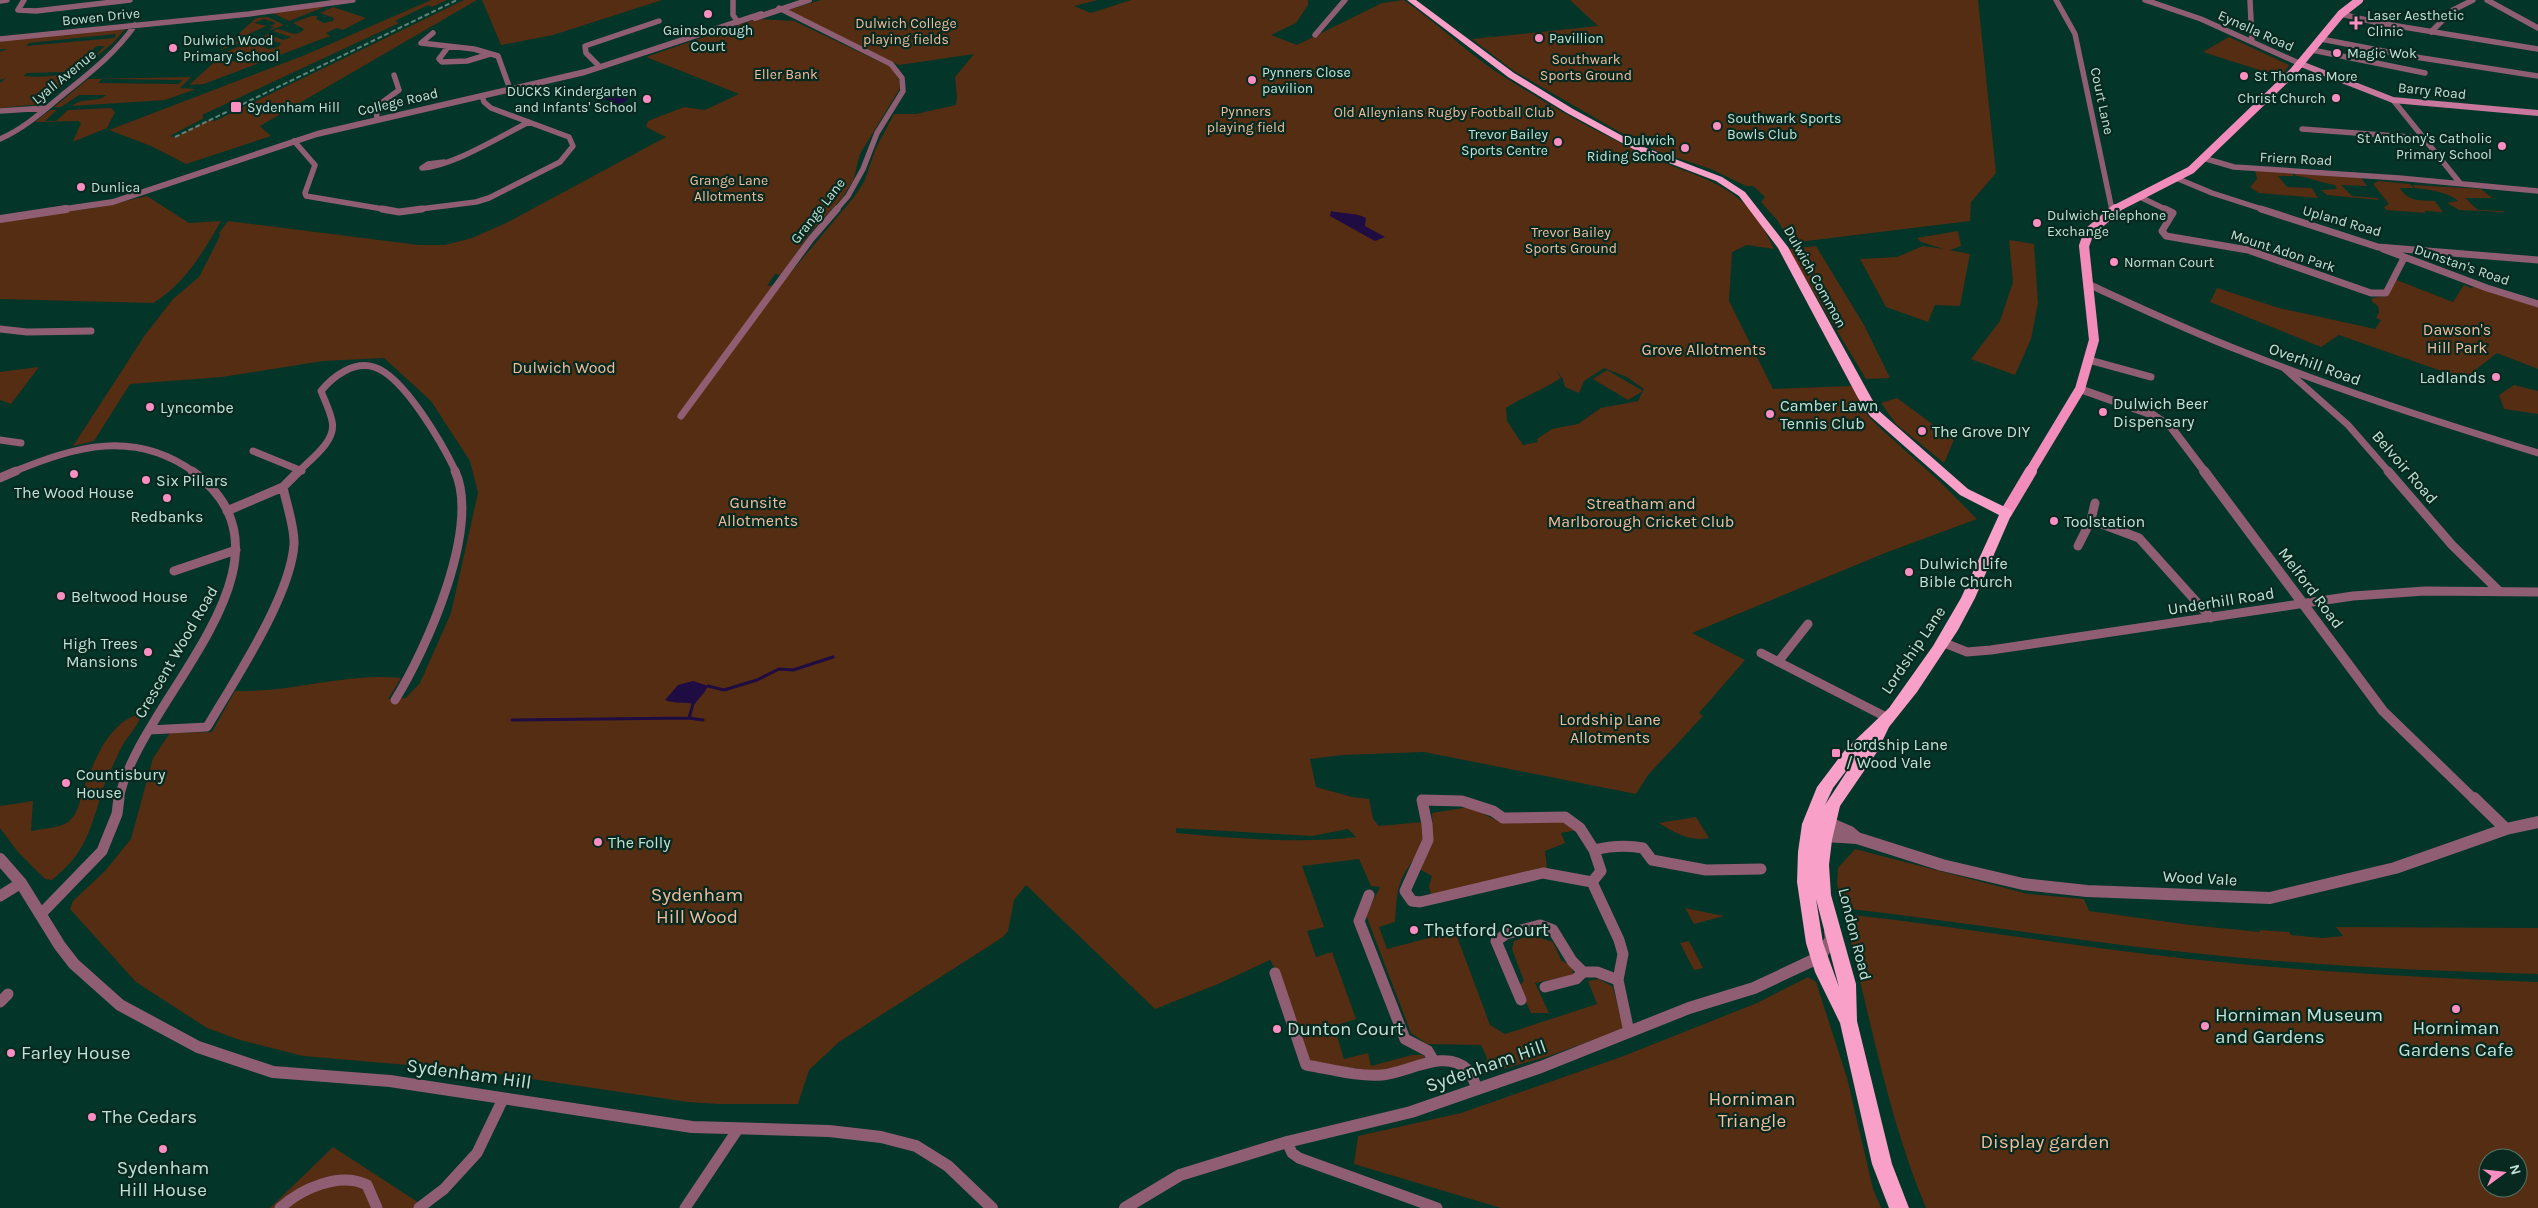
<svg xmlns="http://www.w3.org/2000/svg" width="2538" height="1208" font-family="Karla,sans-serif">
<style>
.green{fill:#552d12;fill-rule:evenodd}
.water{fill:#1e0c43}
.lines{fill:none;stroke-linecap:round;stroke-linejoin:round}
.stream{stroke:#1e0c43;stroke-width:3}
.minor-far3{stroke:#8f5e73;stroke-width:5.5}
.minor-far2{stroke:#8f5e73;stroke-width:7}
.minor-far1{stroke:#8f5e73;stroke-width:9}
.minor{stroke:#8f5e73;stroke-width:11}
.tertiary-far3{stroke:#8f5e73;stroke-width:6}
.tertiary-far2{stroke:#8f5e73;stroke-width:8}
.tertiary-far1{stroke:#8f5e73;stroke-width:10}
.tertiary{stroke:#8f5e73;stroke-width:12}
.secondary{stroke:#c7789c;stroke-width:6}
.primary-far2{stroke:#f28cbb;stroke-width:8}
.primary-far1{stroke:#f28cbb;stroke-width:10}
.primary{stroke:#f28cbb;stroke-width:12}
.trunk{fill:#f8a0c7;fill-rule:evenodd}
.rail{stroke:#5d857a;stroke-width:2;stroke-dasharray:5 2.5;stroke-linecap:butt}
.poi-dot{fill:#fc8fc1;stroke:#082920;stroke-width:2}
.labels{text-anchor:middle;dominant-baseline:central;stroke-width:4.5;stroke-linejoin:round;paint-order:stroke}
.far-poi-label{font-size:14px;fill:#c3e1d6;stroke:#082920;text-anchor:start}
.far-street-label{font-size:14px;fill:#c3e1d6;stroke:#082920}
.far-park-label{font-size:14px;fill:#f4bd9d;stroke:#082920}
.park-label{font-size:16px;fill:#f4bd9d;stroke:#082920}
.street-label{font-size:16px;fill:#c3e1d6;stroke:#082920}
.poi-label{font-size:16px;fill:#c3e1d6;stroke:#082920;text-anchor:start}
.near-park-label{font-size:19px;fill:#f4bd9d;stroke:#082920}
.near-poi-label{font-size:19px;fill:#c3e1d6;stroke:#082920;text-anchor:start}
.near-street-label{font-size:19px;fill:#c3e1d6;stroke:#082920}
</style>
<rect width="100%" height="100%" fill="#033529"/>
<path class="green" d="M431 0H447L432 7 428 5 395 21 399 23 202 115 204 118 170 136 175 137 209 120 215 121 464 0H477L260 126 271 136 186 164 151 146 109 130 305 55Z
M482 0H662L553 35 501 45Z
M821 0H1098L1074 6 1091 13 1131 0H1308V5L1296 23 1271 35 1297 45 1382 3 1404 0C1440 25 1471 57 1509 80 1554 108 1600 134 1648 156 1678 170 1715 178 1740 200 1756 213 1765 231 1774 249L1747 245 1732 252 1729 301 1773 389 1852 386 1868 416 1880 428 1938 480 1977 519 1885 553 1692 633 1745 660 1699 713 1703 716 1648 775 1636 794 1424 752 1342 755 1310 759 1316 787 1352 797 1369 799 1373 819 1379 826 1422 822C1427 850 1409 860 1400 883 1396 894 1396 910 1395 922L1379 927 1387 949 1455 931 1490 1025 1505 1034 1597 1004 1588 981 1599 979 1613 987 1623 1027 1618 1031 1546 1057 1481 1075 1487 1058 1481 1045 1427 1044 1411 1033 1366 915 1380 887 1371 886 1359 859 1302 866 1324 927 1307 931 1316 957 1332 952 1356 1019 1334 1026 1344 1059 1368 1053 1371 1066 1412 1055H1423L1426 1058 1380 1072 1309 1062 1280 976 1270 960 1218 984 1155 1009 1026 885 1014 900 1008 931 1003 937 839 1042 809 1070 798 1104H719L688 1102 477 1071 303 1056 240 1040 207 1028 136 982 70 909 73 901 105 871 131 839 153 758 170 733 212 732 235 691C291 693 345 672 401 678L388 699 406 698 420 683 451 613 478 493 470 461 431 401 384 358 323 361 222 377 130 384 94 441 73 446 145 335 173 299 199 277 220 236 219 233 228 221 419 245H445L472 238 506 223 666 137 646 127 648 121 684 107 705 110 739 94 646 57 756 19 794 21 893 68 899 80 900 88 860 154 853 181 842 198 810 233 781 275 775 274 767 286 777 285 787 277 854 197 864 182 876 148 894 114H916L956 105 957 98 955 77 974 54 899 65 826 30 788 10ZM1604 368 1627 377 1644 389 1638 401 1601 408 1578 424 1552 429 1537 439 1538 442 1523 445 1507 421 1506 408C1524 396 1543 390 1561 378L1556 370 1563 379 1565 387 1579 393 1584 381ZM1176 828 1312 836 1348 829 1356 837C1301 844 1232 838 1176 833Z
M1570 0H1978L1996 173 1971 202 1970 221 1790 243 1778 221 1761 202 1765 197 1753 186H1746L1711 169 1659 152 1616 130 1514 71 1472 39 1598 26Z
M327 6 289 21 273 13Z
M333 7 366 18 343 30 337 28 326 33 330 36 314 42 204 84 189 85 219 58 238 62 250 56 241 53 224 55 226 52 250 42 269 49 278 47 281 43 260 38 268 34 283 40 291 37 273 31 277 29C287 30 296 39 304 29L293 23 311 16H318L316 19 324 23 333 21 334 18 320 13Z
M268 17 284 25 271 30H269L274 27 270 26 276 23 264 19 254 23 267 26 232 41 240 42 265 33 221 50 256 18Z
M127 27 113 43 67 80 41 104 0 108V83L6 78 0 80V52L7 49H0V41ZM116 34 114 38 26 46 29 43ZM97 46H105C77 73 61 79 23 76L27 73 64 72Z
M2229 37 2289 65 2281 77 2203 52Z
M191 77 180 88 196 89 165 100 72 106C84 96 96 104 106 95H79L61 107H54L88 79ZM102 79 182 80V81L178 84 98 83Z
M111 108 115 112 107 128 75 141H73L81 123 78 121 35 122 50 110H57L45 121H56L68 110Z
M2255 170 2291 172 2294 176H2278L2287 187 2312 188 2318 198 2259 193 2250 187 2257 179Z
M2293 172 2361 178 2367 186 2341 185 2352 196 2377 198 2379 200 2327 195 2321 190 2337 189 2335 185C2320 183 2310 177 2296 176Z
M2378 181 2410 184 2414 188H2400C2408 202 2420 200 2435 201L2443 212 2424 211 2426 213 2386 210 2384 207 2389 204 2373 184Z
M2413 185 2481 189 2492 198H2465L2478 210 2503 211 2504 212 2459 210 2447 203 2458 201C2451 193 2427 189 2415 188Z
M147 196 189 223 221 221C204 251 184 285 153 303L0 299V221L100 207Z
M1958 231 1961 246 1950 250 1970 254 1960 306 1935 305 1928 322 1886 307 1860 259 1897 257 1923 246 1944 249 1921 242 1917 238Z
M2009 240 2034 244 2038 303 2031 339 2015 375 1971 359 2000 321 2013 282Z
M1816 246 1864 325 1890 378 1866 379 1788 249Z
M2394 279 2453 302 2464 285 2471 288 2478 285 2538 302V369L2497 353 2464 379 2339 335 2321 347 2210 302 2217 288 2279 308 2375 329 2381 320 2376 318 2379 312 2378 306 2372 302V298L2388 296Z
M39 367 11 404 0 400V372Z
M1607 370 1643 391 1628 400 1593 379Z
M2514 385 2538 391V414L2504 409 2499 395Z
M1897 398 1954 440 1944 463 1896 424 1881 403Z
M141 714C138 728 126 737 120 750 114 764 106 778 102 792 89 833 86 852 52 880L45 879 18 852 0 828V806L33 801 31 831C41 829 60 828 68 822 78 814 79 803 83 791 93 763 109 720 141 714Z
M1469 807 1500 822 1554 813 1577 830 1561 833 1565 843 1545 851 1547 869 1431 894 1429 886 1432 876 1419 869C1428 850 1434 835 1432 813Z
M1696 817 1709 838C1690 842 1675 833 1659 823Z
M1855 849 2028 894 2084 899 2089 911 2190 925 2260 932 2259 930 2289 932 2291 935 2322 938 2343 936 2336 927 2538 928V974C2413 971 2289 964 2165 950 2057 938 1950 920 1842 908L1837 884 1838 868Z
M1685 908 1724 916 1694 924Z
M1844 914C1945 925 2045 942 2147 954 2276 970 2408 977 2538 982V1208H1926C1888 1118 1868 1009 1844 914ZM2488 1158H2518V1188H2488Z
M1531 935 1553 942 1561 960 1571 966 1574 975 1535 983 1549 1013H1531L1519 986 1524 981 1512 949 1514 941Z
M1689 941 1703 968 1694 970 1680 943Z
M1808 977 1816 982 1847 1078 1873 1189 1881 1208H1501L1354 1164 1358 1136 1461 1113 1621 1057 1757 1003Z
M333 1147 427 1208H270Z"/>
<path class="water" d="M590 88C599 87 623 91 628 99 618 110 609 100 599 96 595 94 588 96 583 95L584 91Z
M1331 211C1343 214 1354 212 1366 218L1365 226 1385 237 1375 241 1330 216Z
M693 681 708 686C704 695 699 697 695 704 685 702 675 704 665 700L678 685Z"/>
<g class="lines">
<path class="stream" d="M708 686 724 690 757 680 779 669 793 670 833 657
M689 718 693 704
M512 720 689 718 703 720"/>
<path class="minor-far3" d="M24 0 18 10 36 11 130 0
M733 0V15L738 22
M2056 0 2075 34 2112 210
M2145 0 2201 19 2301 64
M2250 0 2252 41
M2487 0 2538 28
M0 1 7 0
M779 8 891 64 902 78 903 91 877 133 863 169 848 196 836 210
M2341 14 2379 23 2538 49
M2431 32 2453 10 2473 0
M433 33 421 43 474 49 498 56 510 89
M1315 35 1345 0
M0 39 249 14 353 0
M2321 39 2409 56 2538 76
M448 47 439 59 442 62 467 61 490 54
M2312 50 2425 73
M600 67 586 53 585 46 659 21
M2393 100 2460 183
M0 111 46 108
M377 119 376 107 399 90 394 75
M2302 129 2423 138
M0 139C23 129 41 113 60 97 87 75 115 54 135 25
M294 141 315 165 305 193 306 196 389 210
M2203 158 2234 167 2399 178 2538 191
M444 162 428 164 422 168C453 166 501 136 529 122
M2176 178 2212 193 2265 210
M2140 197 2167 210
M412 210 476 202 489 198 560 162 573 146 569 137 491 108 484 102 482 96"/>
<path class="minor-far2" d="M382 209 399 212 422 209
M2112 209V211
M2165 209 2173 213 2162 231 2166 236 2248 250 2371 293H2386L2404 258
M2261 209 2378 247 2538 260
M2383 249 2487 288 2538 304
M2088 284C2138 307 2189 331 2241 351 2338 390 2438 422 2538 453
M0 329 27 332 91 331
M2089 360 2151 377
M2285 369 2348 425 2389 472
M681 416 811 239 837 209
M0 440 21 443
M253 451 302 471
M13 472C76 446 134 429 194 472
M298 472C310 460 337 441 332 421 330 411 325 401 321 391 333 376 354 361 374 367 404 376 443 445 456 472"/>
<path class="minor-far1" d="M2388 471 2452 545 2499 591
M0 478 16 471
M227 511 283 487 299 471
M2091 520 2139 538 2211 618
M2078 546 2091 520 2095 503
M174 571 236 550
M1942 642 1967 652 1991 650 2353 596 2425 591 2538 592
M1761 653 1888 718
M1778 662 1808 624
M395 700C426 650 481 528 455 471
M149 730 207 727C234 681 291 596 294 544 295 528 286 503 283 487
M119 800C135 703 317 560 192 471"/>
<path class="minor" d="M1422 800 1462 801 1493 811 1503 818 1565 817 1580 828 1594 850 1601 871 1592 882 1543 873 1420 902 1412 901 1405 891 1428 840 1427 824Z
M1594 850C1611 846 1626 845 1643 848L1652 860 1706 870 1761 869
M1592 882 1619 940 1623 954 1618 980 1629 1032
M1369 895 1359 921 1405 1039 1428 1051 1434 1061
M0 896 21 883
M41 914 102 851 117 814 119 798
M1275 973 1306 1065C1331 1069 1357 1077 1382 1075 1408 1073 1444 1048 1467 1069 1472 1074 1474 1083 1478 1089
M1545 987 1576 979 1583 972
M1521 1000 1496 941 1506 934 1540 925 1553 930 1572 961 1583 972H1597L1618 980
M0 1002 8 994
M1287 1142 1292 1153 1299 1158 1437 1208
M280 1208C301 1189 340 1171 367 1185L377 1208
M419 1208 444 1189 477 1153 503 1099
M685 1208 738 1129"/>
<path class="tertiary-far3" d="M755 18 809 0
M58 210 113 202 317 134 585 72 761 14"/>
<path class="tertiary-far2" d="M0 219 66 209
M2080 389 2153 415 2171 427 2205 472"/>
<path class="tertiary-far1" d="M2204 471 2383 711 2475 800"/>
<path class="tertiary" d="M2474 798 2506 829
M1829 823 1850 832 1857 838
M1824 836 1857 838 1942 865 2023 884 2087 891 2270 898 2395 868 2506 829 2538 822
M0 859 21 883 60 946 74 964 120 1005 198 1047 273 1072 390 1081 692 1127 829 1131 881 1137 916 1146 948 1166 992 1208
M1125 1208 1180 1175 1287 1142 1411 1112 1541 1067 1689 1008 1754 988 1820 957 1831 939 1830 932"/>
<path class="secondary" d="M2301 64 2393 100 2538 113"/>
<path class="primary-far2" d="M2113 210 2191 170 2293 72 2341 14 2359 0"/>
<path class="primary-far1" d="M2030 472 2080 389 2094 340 2084 246 2089 232 2116 209"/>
<path class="primary" d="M2006 513 2031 471"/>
<path class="trunk" d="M1407 0H1416L1514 73 1573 109 1641 146 1722 177 1745 192 1788 247 1878 410 1968 489 2011 510 2012 513 1975 598 1958 630 1917 692 1889 727 1877 752 1840 806 1832 840 1829 865 1831 895 1856 984 1857 1021 1892 1164 1909 1208H1889L1872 1164 1840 1023 1815 972 1806 943 1797 882 1798 852 1802 824 1817 787 1845 750 1889 708 1933 646 1961 598 1999 515 1960 495 1870 416 1858 398 1778 248 1739 196 1716 181 1635 150 1567 113 1508 77ZM1855 759 1825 805 1833 788ZM1816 899 1839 987 1823 943Z"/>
<path class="rail" d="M175 137 457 0"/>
</g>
<g class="poi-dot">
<circle cx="708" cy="14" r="5"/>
<path d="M2353.5 15.5h5v5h5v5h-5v5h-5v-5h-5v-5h5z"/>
<circle cx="1539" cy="38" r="5"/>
<circle cx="173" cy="48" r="5"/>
<circle cx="2337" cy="53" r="5"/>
<circle cx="2244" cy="76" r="5"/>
<circle cx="1252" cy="80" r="5"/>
<circle cx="2336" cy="98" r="5"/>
<circle cx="647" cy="99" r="5"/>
<rect x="230" y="101" width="12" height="12" rx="2.5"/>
<circle cx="1717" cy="126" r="5"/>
<circle cx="1558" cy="142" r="5"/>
<circle cx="2502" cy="146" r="5"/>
<circle cx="1685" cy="148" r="5"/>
<circle cx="81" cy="187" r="5"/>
<circle cx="2037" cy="223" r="5"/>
<circle cx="2114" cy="262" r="5"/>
<circle cx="2496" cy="377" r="5"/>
<circle cx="150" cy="407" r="5"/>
<circle cx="2103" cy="412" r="5"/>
<circle cx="1770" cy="414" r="5"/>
<circle cx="1922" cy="431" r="5"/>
<circle cx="74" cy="474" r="5"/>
<circle cx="146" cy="480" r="5"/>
<circle cx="167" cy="498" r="5"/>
<circle cx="2054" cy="521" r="5"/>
<circle cx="1909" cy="572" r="5"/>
<circle cx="61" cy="596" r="5"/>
<circle cx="148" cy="652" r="5"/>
<rect x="1831" y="748" width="10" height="10" rx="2.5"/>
<circle cx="66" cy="783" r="5"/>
<circle cx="598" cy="842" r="5"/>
<circle cx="1414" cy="930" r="5"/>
<circle cx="2456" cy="1009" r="5"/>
<circle cx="2205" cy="1026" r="5"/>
<circle cx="1277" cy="1029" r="5"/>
<circle cx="11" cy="1053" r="5"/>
<circle cx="92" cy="1117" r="5"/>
<circle cx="163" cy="1149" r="5"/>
</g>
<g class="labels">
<g class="far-poi-label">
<text x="2367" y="15">Laser Aesthetic<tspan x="2367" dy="16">Clinic</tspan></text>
<text x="708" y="30" text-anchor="middle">Gainsborough<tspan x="708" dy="16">Court</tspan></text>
<text x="1549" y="38">Pavillion</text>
<text x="183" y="40">Dulwich Wood<tspan x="183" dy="16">Primary School</tspan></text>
<text x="2347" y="53">Magic Wok</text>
<text x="1262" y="72">Pynners Close<tspan x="1262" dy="16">pavilion</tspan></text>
<text x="2254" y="76">St Thomas More</text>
<text x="637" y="91" text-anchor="end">DUCKS Kindergarten<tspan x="637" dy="16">and Infants' School</tspan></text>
<text x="2326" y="98" text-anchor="end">Christ Church</text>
<text x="247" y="107">Sydenham Hill</text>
<text x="1727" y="118">Southwark Sports<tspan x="1727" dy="16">Bowls Club</tspan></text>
<text x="1548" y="134" text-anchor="end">Trevor Bailey<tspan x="1548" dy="16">Sports Centre</tspan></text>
<text x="2492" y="138" text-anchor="end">St Anthony's Catholic<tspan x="2492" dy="16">Primary School</tspan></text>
<text x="1675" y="140" text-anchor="end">Dulwich<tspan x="1675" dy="16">Riding School</tspan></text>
<text x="91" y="187">Dunlica</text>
<text x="2047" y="215">Dulwich Telephone<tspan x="2047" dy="16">Exchange</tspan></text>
<text x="2124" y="262">Norman Court</text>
</g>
<g class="far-street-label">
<text transform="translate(101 17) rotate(-6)">Bowen Drive</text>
<text transform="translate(2256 31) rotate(24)">Eynella Road</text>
<text transform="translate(64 77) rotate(-39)">Lyall Avenue</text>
<text transform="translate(2432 91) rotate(6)">Barry Road</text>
<text transform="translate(2102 101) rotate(78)">Court Lane</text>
<text transform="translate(398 102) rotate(-13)">College Road</text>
<text transform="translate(2296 159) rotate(3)">Friern Road</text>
<text transform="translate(818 211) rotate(-52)">Grange Lane</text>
<text transform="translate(2342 221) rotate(16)">Upland Road</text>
<text transform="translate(2283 251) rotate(18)">Mount Adon Park</text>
<text transform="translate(2462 265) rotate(19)">Dunstan's Road</text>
<text transform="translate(1815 277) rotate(61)">Dulwich Common</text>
</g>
<g class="far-park-label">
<text x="906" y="23">Dulwich College<tspan x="906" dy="16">playing fields</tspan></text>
<text x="1586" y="59">Southwark<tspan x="1586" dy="16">Sports Ground</tspan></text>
<text x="786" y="74">Eller Bank</text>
<text x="1246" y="111">Pynners<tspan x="1246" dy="16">playing field</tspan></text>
<text x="1444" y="112">Old Alleynians Rugby Football Club</text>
<text x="729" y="180">Grange Lane<tspan x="729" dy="16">Allotments</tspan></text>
<text x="1571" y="232">Trevor Bailey<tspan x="1571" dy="16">Sports Ground</tspan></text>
</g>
<g class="park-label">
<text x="2457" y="329">Dawson's<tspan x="2457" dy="18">Hill Park</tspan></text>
<text x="1704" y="349">Grove Allotments</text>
<text x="564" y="367">Dulwich Wood</text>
<text x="758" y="502">Gunsite<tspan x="758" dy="18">Allotments</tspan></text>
<text x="1641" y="503">Streatham and<tspan x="1641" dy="18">Marlborough Cricket Club</tspan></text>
<text x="1610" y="719">Lordship Lane<tspan x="1610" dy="18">Allotments</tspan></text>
</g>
<g class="street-label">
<text transform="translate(2315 364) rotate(20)">Overhill Road</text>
<text transform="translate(2405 467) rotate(49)">Belvoir Road</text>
<text transform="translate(2311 588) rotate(53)">Melford Road</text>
<text transform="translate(2221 601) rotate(-9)">Underhill Road</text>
<text transform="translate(1913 650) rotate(-56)">Lordship Lane</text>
<text transform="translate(176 652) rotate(-60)">Crescent Wood Road</text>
<text transform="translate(2200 878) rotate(3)">Wood Vale</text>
<text transform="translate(1855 934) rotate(76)">London Road</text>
</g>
<g class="poi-label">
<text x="2486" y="377" text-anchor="end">Ladlands</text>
<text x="2113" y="403">Dulwich Beer<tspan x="2113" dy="18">Dispensary</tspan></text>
<text x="1780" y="405">Camber Lawn<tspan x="1780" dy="18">Tennis Club</tspan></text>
<text x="160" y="407">Lyncombe</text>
<text x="1932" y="431">The Grove DIY</text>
<text x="156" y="480">Six Pillars</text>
<text x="74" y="492" text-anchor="middle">The Wood House</text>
<text x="167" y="516" text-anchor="middle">Redbanks</text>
<text x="2064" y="521">Toolstation</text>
<text x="1919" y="563">Dulwich Life<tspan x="1919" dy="18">Bible Church</tspan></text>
<text x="71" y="596">Beltwood House</text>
<text x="138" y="643" text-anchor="end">High Trees<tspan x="138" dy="18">Mansions</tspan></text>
<text x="1846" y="744">Lordship Lane<tspan x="1846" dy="18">/ Wood Vale</tspan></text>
<text x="76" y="774">Countisbury<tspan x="76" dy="18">House</tspan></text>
<text x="608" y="842">The Folly</text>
</g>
<g class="near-park-label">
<text x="697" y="895">Sydenham<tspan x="697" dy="22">Hill Wood</tspan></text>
<text x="1752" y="1099">Horniman<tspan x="1752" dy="22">Triangle</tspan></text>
<text x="2045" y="1142">Display garden</text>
</g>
<g class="near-poi-label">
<text x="1424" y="930">Thetford Court</text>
<text x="2215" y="1015">Horniman Museum<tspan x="2215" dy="22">and Gardens</tspan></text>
<text x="2456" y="1028" text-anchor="middle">Horniman<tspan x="2456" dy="22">Gardens Cafe</tspan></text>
<text x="1287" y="1029">Dunton Court</text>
<text x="21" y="1053">Farley House</text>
<text x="102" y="1117">The Cedars</text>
<text x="163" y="1168" text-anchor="middle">Sydenham<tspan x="163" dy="22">Hill House</tspan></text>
</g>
<g class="near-street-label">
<text transform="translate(1486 1066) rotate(-19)">Sydenham Hill</text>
<text transform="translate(469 1074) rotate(8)">Sydenham Hill</text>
</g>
</g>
<g transform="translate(2503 1173) rotate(75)"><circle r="24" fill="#082920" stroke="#537369"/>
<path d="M0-4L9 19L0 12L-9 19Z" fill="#fc8fc1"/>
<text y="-8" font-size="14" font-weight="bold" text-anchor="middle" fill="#c3e1d6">N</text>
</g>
</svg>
